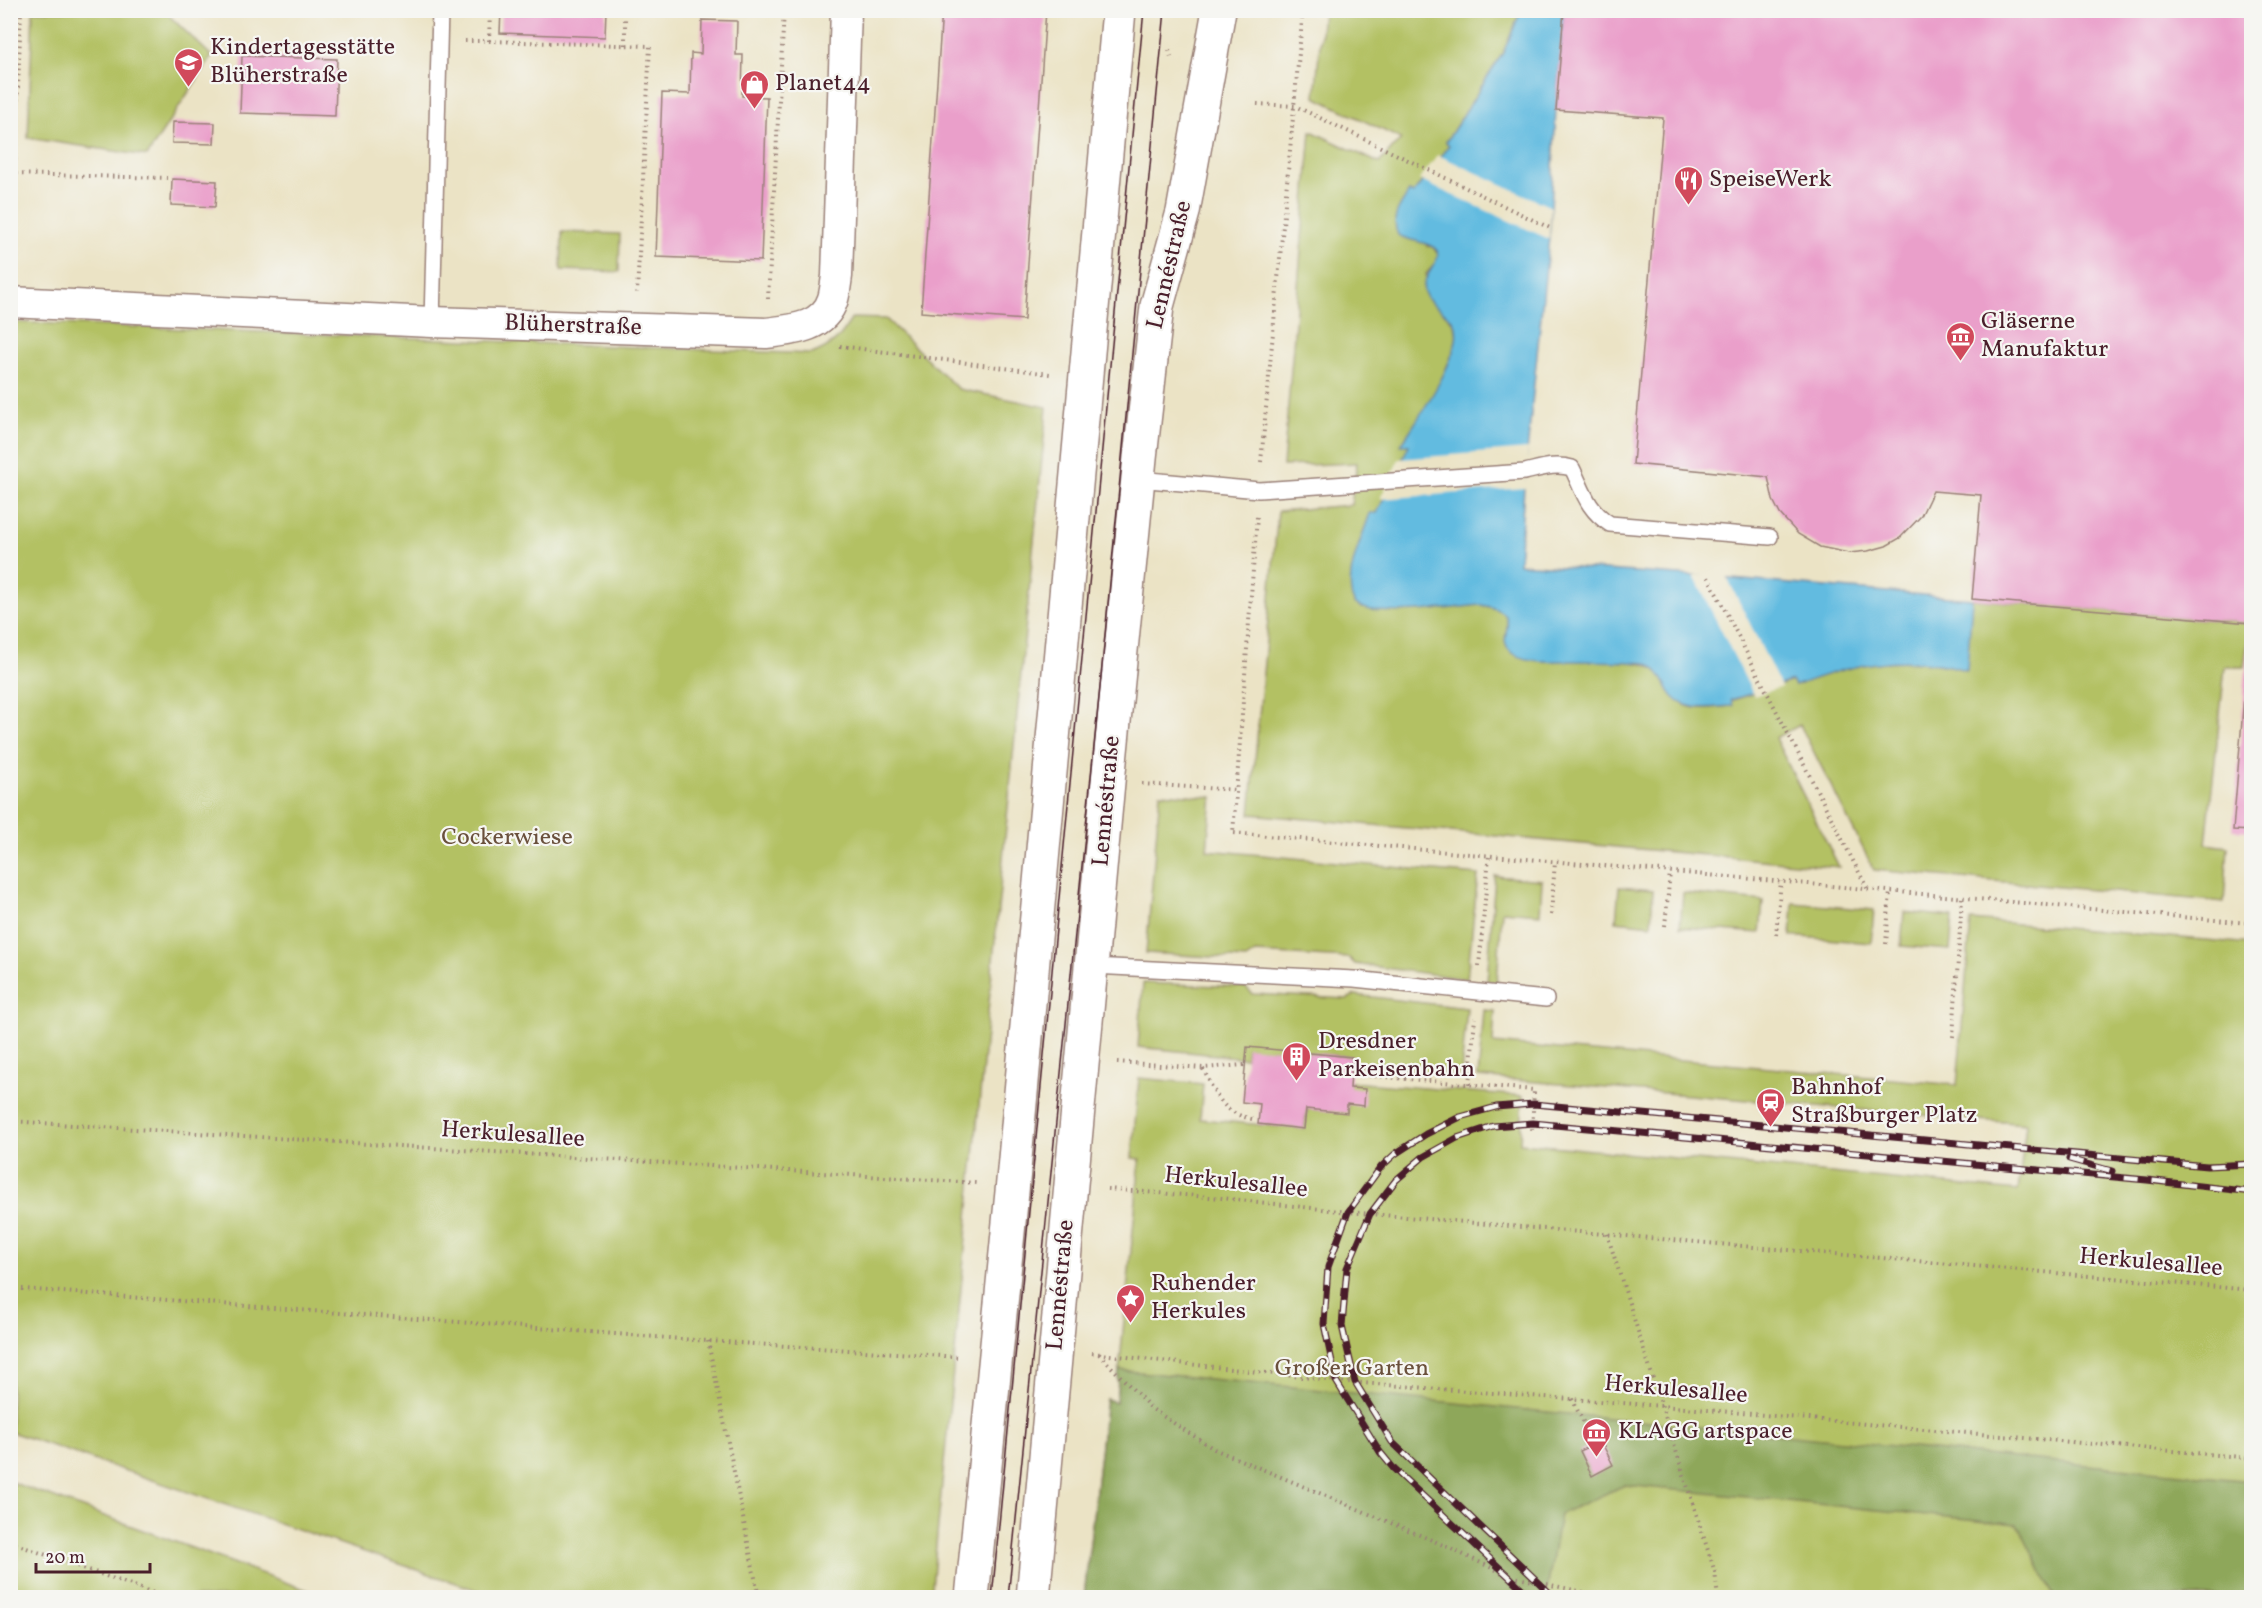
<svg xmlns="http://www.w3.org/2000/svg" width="2262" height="1608" font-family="Vollkorn,serif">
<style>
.green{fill:#b3c164;stroke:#7e7048;stroke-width:1.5}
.forest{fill:#8ea75a;stroke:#6c6342;stroke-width:1.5}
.water{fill:#62bbe0;stroke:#566d86;stroke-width:1.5}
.pier{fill:#ebe3c5}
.building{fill:#ea9fca}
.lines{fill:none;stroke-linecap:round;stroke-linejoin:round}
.lane-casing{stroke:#9a8178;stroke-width:18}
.street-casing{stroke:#9a8178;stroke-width:33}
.secondary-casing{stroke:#9a8178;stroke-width:36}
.path{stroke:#9a8178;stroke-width:4;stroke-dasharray:1.5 4.5;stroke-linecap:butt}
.lane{stroke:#fff;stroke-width:15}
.street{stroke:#fff;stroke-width:30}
.secondary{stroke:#fff;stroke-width:33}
.tram{stroke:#4a1f2b;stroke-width:1.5}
.rail-casing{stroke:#4a1f2b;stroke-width:7}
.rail{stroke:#f6f6f2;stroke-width:4.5;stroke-dasharray:14;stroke-linecap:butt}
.labels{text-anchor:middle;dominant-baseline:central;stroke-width:4.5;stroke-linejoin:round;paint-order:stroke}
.poi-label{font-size:24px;fill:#4a1f2b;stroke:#f6f6f2;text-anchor:start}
.street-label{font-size:24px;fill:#4a1f2b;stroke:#f6f6f2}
.park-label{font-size:24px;fill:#6a503c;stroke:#f6f6f2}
</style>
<rect width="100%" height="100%" fill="#f6f6f2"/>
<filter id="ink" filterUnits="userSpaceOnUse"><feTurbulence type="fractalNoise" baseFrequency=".0167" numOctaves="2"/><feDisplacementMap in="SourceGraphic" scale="12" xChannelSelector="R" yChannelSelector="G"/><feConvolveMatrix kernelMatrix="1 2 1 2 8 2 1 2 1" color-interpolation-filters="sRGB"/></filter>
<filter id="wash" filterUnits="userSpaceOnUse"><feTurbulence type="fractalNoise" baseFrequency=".008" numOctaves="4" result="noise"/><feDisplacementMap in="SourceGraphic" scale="24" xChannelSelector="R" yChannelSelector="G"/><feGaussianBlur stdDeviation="1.35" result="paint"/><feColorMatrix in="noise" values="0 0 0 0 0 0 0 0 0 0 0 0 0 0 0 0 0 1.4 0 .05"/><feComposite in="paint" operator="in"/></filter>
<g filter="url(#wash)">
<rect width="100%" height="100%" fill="#ebe3c5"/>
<path class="green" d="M33 11H164L212 56 147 156 28 138Z
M1323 11H1521L1503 53 1446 142 1449 145 1413 194 1409 192 1427 246 1433 247 1439 256 1436 263 1426 274 1429 300C1467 330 1460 334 1443 376L1351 593 1354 602 1362 608 1481 605C1492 607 1501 608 1507 617L1629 662C1675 665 1655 690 1685 705 1697 711 1719 707 1732 706L1730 701 1793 681 1795 686C1856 662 1902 653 1966 670L1972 599 2250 623 2244 667H2225L2206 844 2228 847 2224 902 1874 870 1800 725 1775 738 1839 867 1250 814 1278 511 1351 505 1357 463 1283 466 1311 131 1379 163 1401 139 1315 97Z
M562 232 620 234 619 272 561 270Z
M852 318 886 319 958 389 1047 407 931 1597H497L11 1432V322L812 354C834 345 840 338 852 318Z
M1160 793 1212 797 1207 850 1478 875 1467 979 1355 964 1349 958 1255 953 1246 959 1146 953Z
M1495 876 1542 880 1540 914 1502 911 1497 982 1487 981Z
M1619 887 1653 890 1651 925 1616 921Z
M1683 893 1763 901 1760 933 1680 927Z
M1793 903 1874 910 1871 943 1791 936Z
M1904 912 1953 917 1950 950 1901 946Z
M1971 920 2251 944V1597L1084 1598 1106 1399 1116 1402 1140 1159 1132 1158 1139 1078 1203 1084 1200 1119 1304 1129 1307 1109 1347 1112 1350 1082 1523 1096 1520 1143 2018 1191 2026 1124 1478 1077 1484 1010 1495 1011 1493 1043 1957 1085Z
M1143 983 1245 987 1253 994 1347 999 1355 995 1467 1008 1461 1075 1352 1065V1057L1247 1048 1246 1058 1138 1047Z
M11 1482 326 1597H11Z"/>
<path class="forest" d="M1119 1370 2251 1481V1597H2054L2018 1524 1625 1485 1560 1514 1546 1597 1084 1598 1106 1399 1116 1402Z"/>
<path class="water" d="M1521 11H1564L1556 110 1550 228 1525 472 1519 564 1708 577 1972 599 1967 670C1903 653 1856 662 1795 686L1792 681 1731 700 1733 706C1711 707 1682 714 1669 691 1662 678 1659 670 1646 663 1619 661 1593 661 1566 661 1555 661 1543 662 1533 660 1527 659 1516 656 1511 652 1492 636 1530 614 1481 605 1458 607 1368 621 1354 602 1350 596 1350 583 1351 575 1353 556 1364 532 1370 513H1377L1409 445H1401C1415 422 1466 351 1455 325 1449 311 1429 307 1424 292 1419 276 1449 256 1433 247 1423 241 1409 241 1398 235 1390 217 1400 207 1409 192L1413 194 1449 145 1446 142 1503 53Z"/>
<path class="pier" d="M1438 155 1551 207 1549 239 1419 180Z
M1528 449 1525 488 1380 499 1399 459Z
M1726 575 1781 687 1754 696 1694 576Z"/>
<g id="blocks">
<path class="building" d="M501 10H606L605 37 500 33Z
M942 10H1046L1024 320 921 312Z
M1564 10H2252V831L2233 830 2250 623 1972 599 1981 495 1933 491 1921 516 1900 538 1886 546 1868 551 1849 553 1820 547 1798 534 1780 514 1773 500 1768 477 1633 464 1663 118 1556 110Z
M702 20 737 21 736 55H743L742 96 767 97 761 261 656 257 662 93 690 94 691 53 701 54Z
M242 56 337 59 335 116 240 113Z
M173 122 215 123 214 144 172 143Z
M172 179 217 181 215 207 171 205Z
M1247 1047 1352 1057 1350 1088 1365 1089 1364 1106 1347 1104V1113L1306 1109 1304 1129 1258 1124 1260 1104 1242 1102Z
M1601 1441 1613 1465 1592 1476 1580 1451Z"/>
</g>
</g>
<g filter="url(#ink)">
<use href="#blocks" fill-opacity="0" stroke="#9a8178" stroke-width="1.5"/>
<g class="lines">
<defs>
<path id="lane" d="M432 322 440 10
M1138 479 1259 490 1525 472C1542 468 1555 463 1572 468 1583 490 1587 510 1610 524L1770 537
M1092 966 1354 979 1546 999"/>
<path id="street" d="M10 302 432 322 766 333C792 330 824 328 833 299 835 292 836 283 837 276L846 10"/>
<path id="secondary" d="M972 1598 1012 1192 1119 10
M1033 1598 1108 782 1140 458 1157 306 1183 212 1219 10"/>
</defs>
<use href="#lane" class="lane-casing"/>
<use href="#street" class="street-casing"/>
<use href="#secondary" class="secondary-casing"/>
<path class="path" d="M766 10 784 11
M465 41H489L490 10
M489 41 650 46 637 293
M625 45V10
M1169 50 1172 61
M1257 104 1295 106 1550 228
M10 174 167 178
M11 268 21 10
M768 299 784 11 786 10
M840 346 1050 374
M1261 462 1303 10
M1257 517 1233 833 2249 923 2252 898
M1708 577 1867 888
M1142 784 1236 790
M1551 915 1555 862
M1665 926 1670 872
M1776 935 1781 881
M1886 944 1890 891
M1479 966 1489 856
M1953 1037 1962 898
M1117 1062 1203 1068 1245 1065
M1203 1069C1217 1095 1220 1112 1252 1119
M1351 1074 1534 1090 1532 1132
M1469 1084 1475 1018
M10 1121 977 1183
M1107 1189 1222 1198 1348 1212 2252 1290
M1607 1234 1701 1529 1715 1572 1718 1598
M10 1288 708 1341 959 1357
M708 1341 759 1598
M1092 1353 1336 1381 1662 1406 2252 1458
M1099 1354 1152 1409 1214 1449 1434 1541 1509 1576 1611 1598
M1572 1399 1594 1444
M10 1542 168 1598"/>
<use href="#lane" class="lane"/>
<use href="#street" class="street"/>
<use href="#secondary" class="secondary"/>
<path class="tram" d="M992 1598 1144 10
M1008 1598 1100 687 1165 10"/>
<defs>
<path id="rail" d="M2069 1159 2112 1171
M1532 1598 1394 1469 1380 1452 1336 1381 1324 1324 1328 1267 1348 1212 1381 1167 1395 1154 1426 1134 1460 1117 1496 1107 1534 1104 2207 1166 2252 1164
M1555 1598 1392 1442 1355 1382 1342 1326 1347 1268 1370 1214 1396 1180 1423 1157 1457 1138 1493 1126 1533 1123 2147 1180 2252 1192"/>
</defs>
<use href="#rail" class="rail-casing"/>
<use href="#rail" class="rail"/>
</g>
</g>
<defs>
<symbol id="school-pin" viewBox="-11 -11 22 30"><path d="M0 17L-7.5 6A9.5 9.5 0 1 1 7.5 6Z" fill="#d1495b" stroke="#f6f6f2"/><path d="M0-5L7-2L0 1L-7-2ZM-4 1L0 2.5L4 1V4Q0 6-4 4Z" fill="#fff"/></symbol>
<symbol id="shop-pin" viewBox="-11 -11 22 30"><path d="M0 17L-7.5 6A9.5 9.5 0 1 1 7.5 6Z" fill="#d1495b" stroke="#f6f6f2"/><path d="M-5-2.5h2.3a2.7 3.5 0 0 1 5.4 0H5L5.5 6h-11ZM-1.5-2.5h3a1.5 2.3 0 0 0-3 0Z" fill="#fff"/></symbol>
<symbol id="restaurant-pin" viewBox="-11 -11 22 30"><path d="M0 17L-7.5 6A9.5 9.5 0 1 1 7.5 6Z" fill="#d1495b" stroke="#f6f6f2"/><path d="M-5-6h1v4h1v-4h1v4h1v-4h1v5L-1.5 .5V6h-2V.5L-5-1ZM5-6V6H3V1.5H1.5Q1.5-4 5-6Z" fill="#fff"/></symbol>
<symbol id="museum-pin" viewBox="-11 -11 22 30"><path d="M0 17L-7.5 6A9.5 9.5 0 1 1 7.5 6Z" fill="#d1495b" stroke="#f6f6f2"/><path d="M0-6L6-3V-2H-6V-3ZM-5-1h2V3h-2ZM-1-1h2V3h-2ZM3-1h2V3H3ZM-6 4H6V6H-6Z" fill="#fff"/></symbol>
<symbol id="building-pin" viewBox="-11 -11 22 30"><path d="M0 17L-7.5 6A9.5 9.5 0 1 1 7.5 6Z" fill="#d1495b" stroke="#f6f6f2"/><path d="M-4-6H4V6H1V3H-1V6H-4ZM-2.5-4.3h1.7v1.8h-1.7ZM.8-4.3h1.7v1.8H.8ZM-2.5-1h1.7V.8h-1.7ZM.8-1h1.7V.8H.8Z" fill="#fff"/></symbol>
<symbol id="station-pin" viewBox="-11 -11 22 30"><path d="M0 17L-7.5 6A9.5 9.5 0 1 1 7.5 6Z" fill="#d1495b" stroke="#f6f6f2"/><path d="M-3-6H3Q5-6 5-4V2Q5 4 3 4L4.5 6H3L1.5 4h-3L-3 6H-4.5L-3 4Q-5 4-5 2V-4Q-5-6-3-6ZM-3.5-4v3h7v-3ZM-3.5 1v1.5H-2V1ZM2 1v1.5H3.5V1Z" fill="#fff"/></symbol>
<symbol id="sight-pin" viewBox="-11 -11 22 30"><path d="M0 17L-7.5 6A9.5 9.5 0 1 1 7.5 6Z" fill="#d1495b" stroke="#f6f6f2"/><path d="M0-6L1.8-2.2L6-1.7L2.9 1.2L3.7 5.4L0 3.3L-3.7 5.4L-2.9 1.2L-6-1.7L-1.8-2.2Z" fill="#fff"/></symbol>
</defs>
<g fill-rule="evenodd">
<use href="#school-pin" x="172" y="46" width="33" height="45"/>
<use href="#shop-pin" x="738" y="68" width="33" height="45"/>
<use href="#restaurant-pin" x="1672" y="164" width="33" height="45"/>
<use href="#museum-pin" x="1944" y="320" width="33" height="45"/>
<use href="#building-pin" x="1280" y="1040" width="33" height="45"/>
<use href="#station-pin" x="1754" y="1086" width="33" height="45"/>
<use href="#sight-pin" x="1114" y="1282" width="33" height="45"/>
<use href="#museum-pin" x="1580" y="1416" width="33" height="45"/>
</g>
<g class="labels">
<g class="poi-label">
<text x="210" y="48">Kindertagesstätte<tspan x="210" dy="28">Blüherstraße</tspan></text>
<text x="775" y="84">Planet44</text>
<text x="1709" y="180">SpeiseWerk</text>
<text x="1981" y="322">Gläserne<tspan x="1981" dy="28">Manufaktur</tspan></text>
<text x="1318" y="1042">Dresdner<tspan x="1318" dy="28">Parkeisenbahn</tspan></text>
<text x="1791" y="1088">Bahnhof<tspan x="1791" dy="28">Straßburger Platz</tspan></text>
<text x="1151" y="1284">Ruhender<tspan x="1151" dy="28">Herkules</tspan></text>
<text x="1618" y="1432">KLAGG artspace</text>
</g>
<g class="street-label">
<text transform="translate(1170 265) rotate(-77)">Lennéstraße</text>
<text transform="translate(573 326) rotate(2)">Blüherstraße</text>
<text transform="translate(1107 801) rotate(-85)">Lennéstraße</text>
<text transform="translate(513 1135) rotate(4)">Herkulesallee</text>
<text transform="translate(1236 1183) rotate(6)">Herkulesallee</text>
<text transform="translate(2151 1263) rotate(5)">Herkulesallee</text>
<text transform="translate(1061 1285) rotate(-85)">Lennéstraße</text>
<text transform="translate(1676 1390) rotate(5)">Herkulesallee</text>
</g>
<g class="park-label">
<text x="507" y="838">Cockerwiese</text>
<text x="1352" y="1369">Großer Garten</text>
</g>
</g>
<rect width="2262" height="1608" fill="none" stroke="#f6f6f2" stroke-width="36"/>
<path d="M36 1563v9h114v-9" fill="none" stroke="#4a1f2b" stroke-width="3"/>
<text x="45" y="1563" font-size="18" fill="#4a1f2b" stroke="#f6f6f2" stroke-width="4.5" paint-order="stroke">20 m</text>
</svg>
